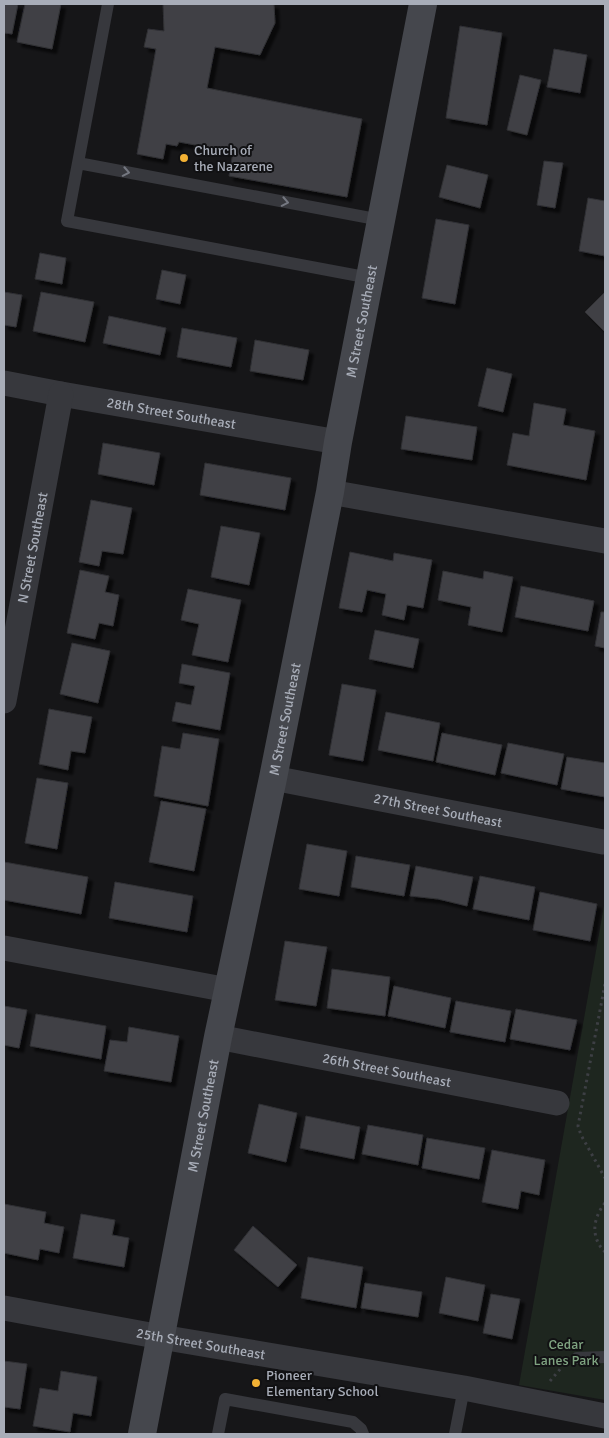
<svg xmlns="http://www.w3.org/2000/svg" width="609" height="1438" font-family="Signika,sans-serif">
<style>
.green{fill:#1e261f}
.building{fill:#404145;stroke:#303034;filter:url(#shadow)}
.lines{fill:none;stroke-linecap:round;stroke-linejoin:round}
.path{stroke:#3d3f44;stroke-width:3;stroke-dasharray:2.5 4;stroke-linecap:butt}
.lane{stroke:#37383d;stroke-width:12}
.street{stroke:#37383d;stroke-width:25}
.secondary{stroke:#45474d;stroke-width:28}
.oneway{stroke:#757881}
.poi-dot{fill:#f2b134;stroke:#111113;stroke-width:2}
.labels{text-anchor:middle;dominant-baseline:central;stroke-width:4;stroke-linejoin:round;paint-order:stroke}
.poi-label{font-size:14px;fill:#a8adb8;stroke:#111113;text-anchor:start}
.street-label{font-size:14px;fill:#a8adb8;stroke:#111113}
.park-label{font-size:14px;fill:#7fa381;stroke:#111113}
</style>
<defs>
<filter id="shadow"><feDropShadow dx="4.5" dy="4.5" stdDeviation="1" flood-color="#0009"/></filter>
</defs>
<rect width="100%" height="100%" fill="#161618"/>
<path class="green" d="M605 900V1400L519 1385Z"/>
<path class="building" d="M4 4H18L12 34 4 33Z
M25 4H61L52 49 17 42Z
M163 4H274L275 23 260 55 215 47 207 88 362 119 347 197 229 176 233 152 179 142 177 146 166 144 163 159 137 154 156 49 144 47 148 29 164 31Z
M460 26 502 33 487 125 446 118Z
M554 49 587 55 580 93 547 87Z
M520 75 541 80 527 135 507 130Z
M544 161 563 163 555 208 537 205Z
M447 165 488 175 480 208 439 197Z
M588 198 605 201V256L579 251Z
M436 219 469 225 455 304 422 298Z
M40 253 66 258 62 284 35 279Z
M162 270 186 275 180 304 156 299Z
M4 292 22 295 16 327 4 325Z
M41 292 94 302 85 342 33 331Z
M605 292V332L585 312Z
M109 316 166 328 160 355 103 343Z
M182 328 237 338 231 367 177 357Z
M255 340 309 350 303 380 250 371Z
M487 368 512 374 503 412 478 406Z
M534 403 566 409 563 425 595 431 586 480 507 465 513 433 529 436Z
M406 416 477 427 472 460 401 449Z
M103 443 160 453 154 485 98 474Z
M205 463 291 478 285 510 200 495Z
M91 500 132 508 123 554 102 551 99 566 79 562Z
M221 526 260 533 249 585 211 577Z
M350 552 393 561 394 553 432 560 423 608 407 605 404 620 382 615 386 594 367 590 362 612 339 608Z
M80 570 109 576 105 592 119 595 113 626 99 623 95 639 67 633Z
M443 571 483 579 484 571 513 577 502 632 468 625 471 607 438 600Z
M521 586 594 601 588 631 515 617Z
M188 589 241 600 228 662 192 655 199 624 181 620Z
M601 612H605V648L595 646Z
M375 630 419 639 413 668 369 659Z
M72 643 110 651 98 703 60 694Z
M182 664 230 673 220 730 172 721 176 702 191 705 195 686 179 683Z
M342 684 376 690 363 761 329 755Z
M49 709 92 717 85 753 71 751 68 770 39 764Z
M386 712 440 723 433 761 378 750Z
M183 733 219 739 208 806 154 796 162 746 180 749Z
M442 733 502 745 495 775 436 762Z
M508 743 564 754 557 785 501 773Z
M567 757 605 763V797L561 789Z
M37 778 68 783 57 849 25 843Z
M161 801 206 809 194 871 149 862Z
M307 844 347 851 339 896 299 889Z
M356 856 410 865 404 896 351 887Z
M4 862 88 877 81 914 4 900Z
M416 866 473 877 467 906 438 899 410 896Z
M480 876 535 887 529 920 473 909Z
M115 882 193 896 187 932 109 918Z
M540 892 597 904 590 941 533 930Z
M285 941 327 947 316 1006 275 1000Z
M332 969 390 977 385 1016 327 1008Z
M394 986 451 998 445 1028 388 1016Z
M456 1001 511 1011 505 1042 450 1032Z
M4 1006 27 1010 19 1048 4 1045Z
M516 1009 577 1020 570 1050 510 1039Z
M36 1014 106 1026 101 1059 30 1046Z
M129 1027 179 1036 171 1082 104 1071 110 1040 127 1042Z
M259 1104 297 1113 286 1162 248 1153Z
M306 1116 360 1127 354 1159 300 1148Z
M368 1125 423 1135 418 1165 362 1154Z
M427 1138 485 1148 479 1179 422 1168Z
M492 1150 545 1160 539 1195 521 1191 518 1209 482 1202Z
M4 1204 46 1212 44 1223 64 1227 59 1253 40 1249 38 1260 4 1253Z
M81 1214 115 1220 112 1235 129 1238 124 1267 73 1258Z
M253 1226 297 1265 278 1287 234 1250Z
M308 1257 363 1267 356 1308 301 1298Z
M446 1277 485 1285 478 1321 439 1313Z
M365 1283 422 1292 418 1317 361 1308Z
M491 1294 520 1299 512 1339 483 1333Z
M4 1361 27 1364 20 1409 4 1407Z
M61 1371 97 1377 91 1416 73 1413 70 1432 33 1426 40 1388 58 1391Z"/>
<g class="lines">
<path class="path" d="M605 984 578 1126 581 1135 605 1178
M605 1203C593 1218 590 1237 605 1252
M550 1381 562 1367"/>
<path class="lane" d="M108 4 67 221 370 278
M78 163 381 220
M577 1358 605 1357
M218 1434 225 1399 353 1422 361 1429 363 1434
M455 1434 464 1388"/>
<g class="street">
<path id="s1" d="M4 383 61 394 338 442"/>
<path d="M330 492 605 541"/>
<path id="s2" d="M4 701 61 394"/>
<path id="s3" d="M273 778 603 842"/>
<path d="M4 948 228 990"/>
<path id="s4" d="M218 1037 557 1103"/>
<path id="s5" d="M4 1308 161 1337 464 1388 605 1416"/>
</g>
<path class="secondary" id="s6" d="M142 1434 218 1037 273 778 330 492 338 442 423 4"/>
</g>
<defs><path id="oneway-chevron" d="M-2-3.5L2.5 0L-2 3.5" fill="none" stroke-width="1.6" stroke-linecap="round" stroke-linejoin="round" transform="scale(1.25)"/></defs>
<g class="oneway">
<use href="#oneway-chevron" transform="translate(126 172) rotate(11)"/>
<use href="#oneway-chevron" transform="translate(285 202) rotate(11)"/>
</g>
<g class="poi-dot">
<circle cx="184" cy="158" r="5"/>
<circle cx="256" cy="1383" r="5"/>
</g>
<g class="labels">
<g class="poi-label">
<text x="194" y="150">Church of<tspan x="194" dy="16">the Nazarene</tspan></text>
<text x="266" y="1375">Pioneer<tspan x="266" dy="16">Elementary School</tspan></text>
</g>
<g class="street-label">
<text stroke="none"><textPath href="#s6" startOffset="1134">M Street Southeast</textPath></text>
<text stroke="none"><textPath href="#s1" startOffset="170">28th Street Southeast</textPath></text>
<text stroke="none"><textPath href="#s2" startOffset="156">N Street Southeast</textPath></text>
<text stroke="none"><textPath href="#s6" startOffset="729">M Street Southeast</textPath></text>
<text stroke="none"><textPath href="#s3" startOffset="168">27th Street Southeast</textPath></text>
<text stroke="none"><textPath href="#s4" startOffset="172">26th Street Southeast</textPath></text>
<text stroke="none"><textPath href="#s6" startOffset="324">M Street Southeast</textPath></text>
<text stroke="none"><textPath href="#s5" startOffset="200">25th Street Southeast</textPath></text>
</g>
<g class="park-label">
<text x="566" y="1344">Cedar<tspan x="566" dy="16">Lanes Park</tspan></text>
</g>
</g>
<rect width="609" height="1438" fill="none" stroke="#a8adb8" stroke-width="10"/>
</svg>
